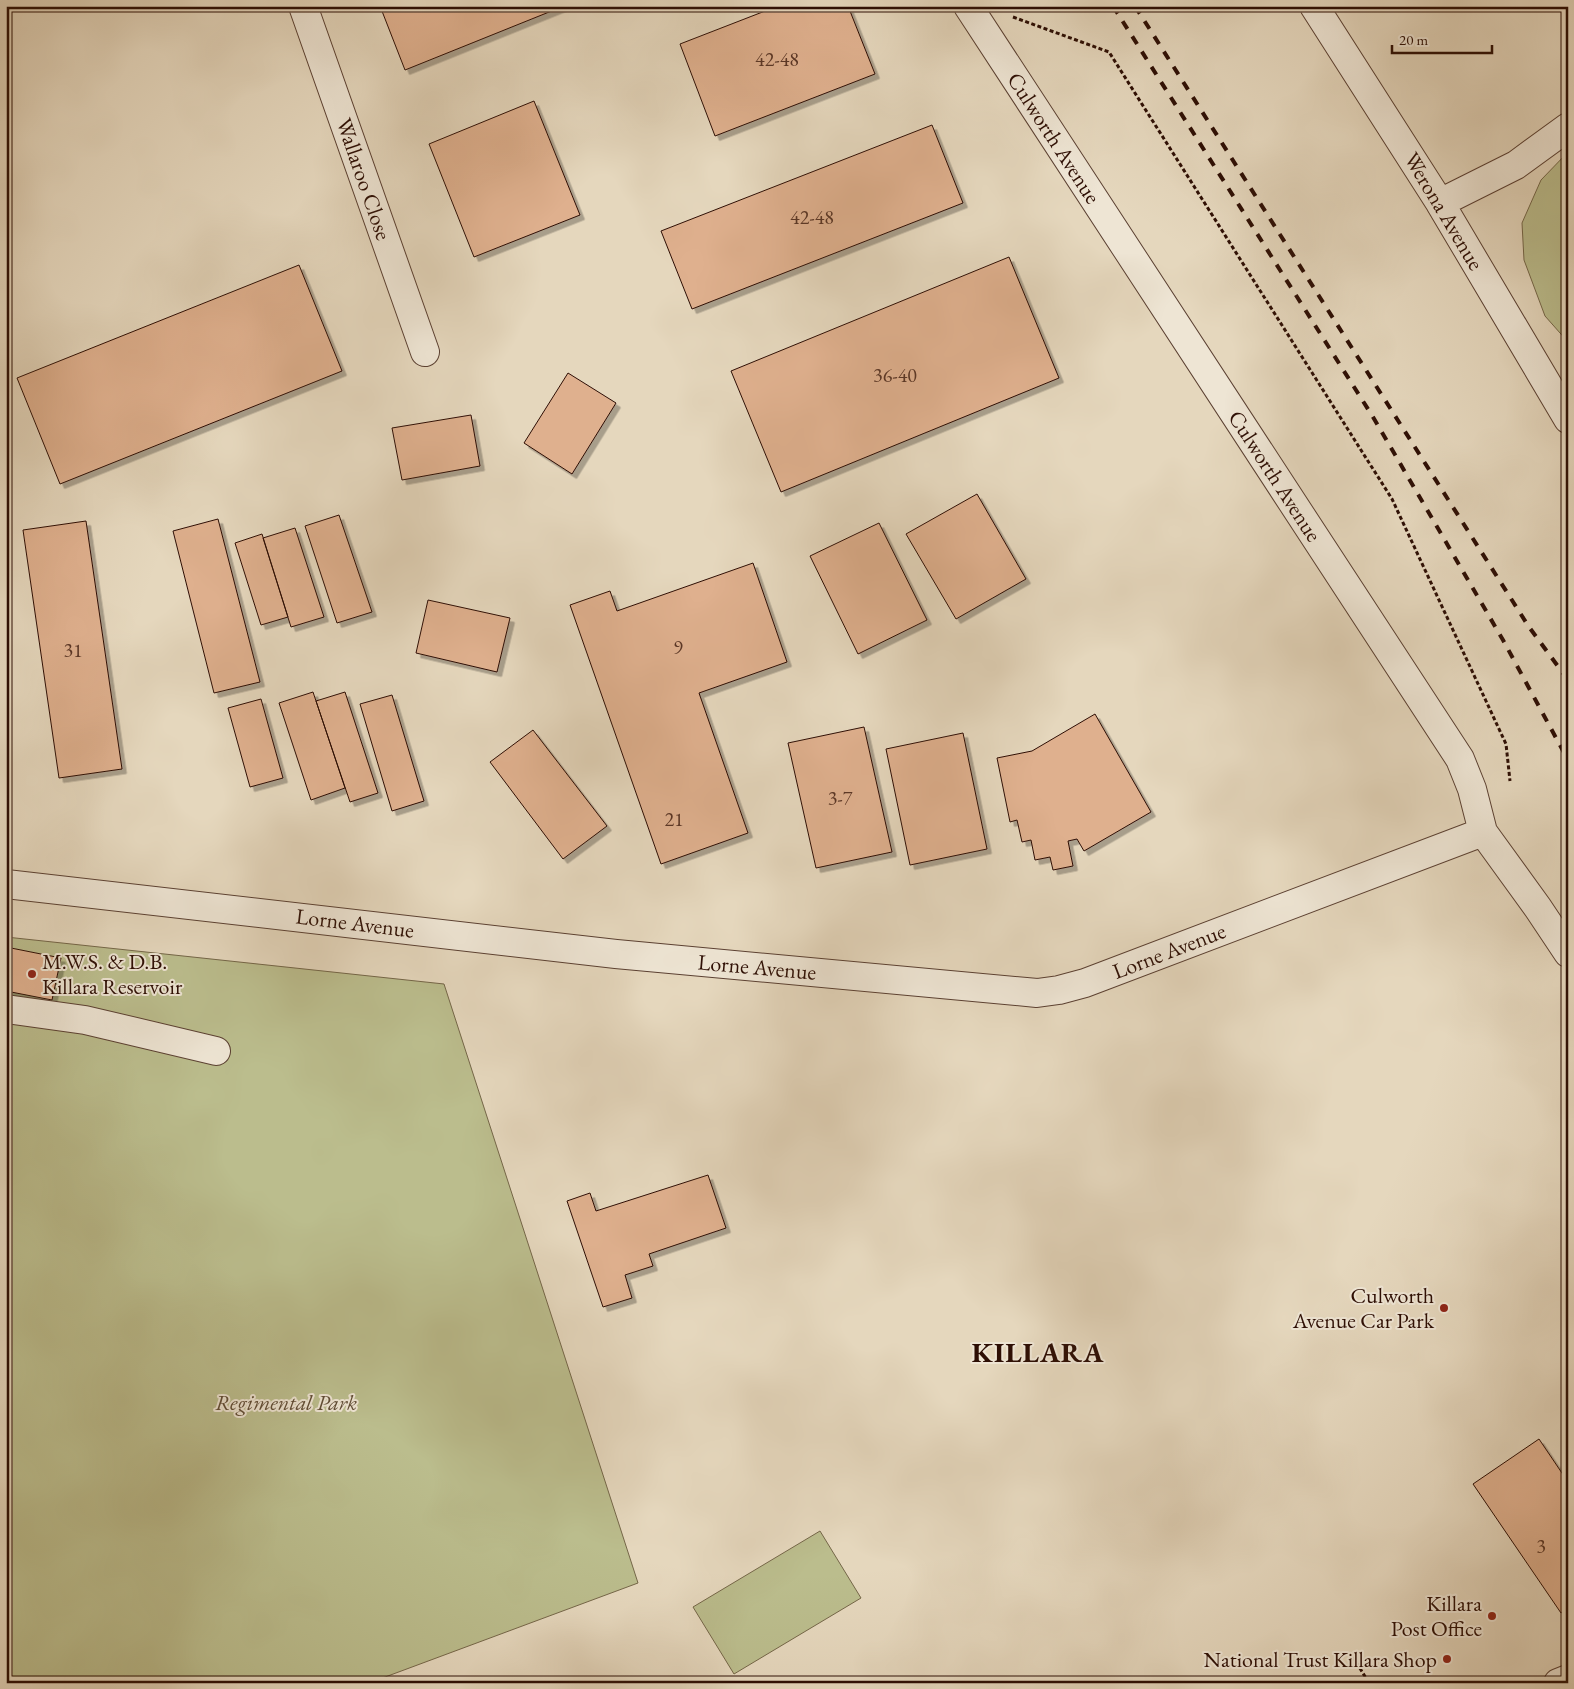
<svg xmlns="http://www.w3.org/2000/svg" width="1574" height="1689" font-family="'EB Garamond',serif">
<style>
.green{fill:#bbbd8d;stroke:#746648}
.building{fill:#dfb08e;stroke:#2d0e04;filter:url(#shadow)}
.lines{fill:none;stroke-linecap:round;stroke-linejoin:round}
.minor-casing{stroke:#5b4032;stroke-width:30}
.path{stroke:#2d0e04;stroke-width:3;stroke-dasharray:4 2.5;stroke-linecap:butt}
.minor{stroke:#eee5d4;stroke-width:28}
.rail{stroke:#2d0e04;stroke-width:4;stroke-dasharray:9 9;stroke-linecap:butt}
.poi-dot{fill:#8f2418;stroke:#eee5d4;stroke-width:2}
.labels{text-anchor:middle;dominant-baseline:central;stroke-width:4;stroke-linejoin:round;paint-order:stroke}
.number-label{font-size:20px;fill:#5a3626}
.street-label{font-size:22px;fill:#2d0e04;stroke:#eee5d4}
.poi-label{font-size:22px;fill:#2d0e04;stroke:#eee5d4;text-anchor:end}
.park-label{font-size:22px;font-style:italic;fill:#5f4b34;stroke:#eee5d4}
.district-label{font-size:28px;font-weight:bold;letter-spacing:1px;fill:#2d0e04;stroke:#eee5d4}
</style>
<defs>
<filter id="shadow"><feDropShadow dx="4.5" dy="4.5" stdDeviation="0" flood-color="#0004"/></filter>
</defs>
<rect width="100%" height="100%" fill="#e5d7bd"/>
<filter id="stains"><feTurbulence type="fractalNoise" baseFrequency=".004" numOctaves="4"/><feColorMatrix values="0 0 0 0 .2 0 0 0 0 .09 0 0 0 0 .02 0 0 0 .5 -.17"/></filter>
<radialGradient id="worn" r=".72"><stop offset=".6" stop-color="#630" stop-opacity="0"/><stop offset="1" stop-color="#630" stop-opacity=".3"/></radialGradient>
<path class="green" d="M1568 152V342L1545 316 1524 260 1522 223 1541 180Z
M6 937 444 984 638 1583 369 1683H6Z
M820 1531 861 1598 734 1674 693 1607Z"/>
<path class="building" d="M380 6H564L405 70Z
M778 6H848L875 74 715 136 680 44Z
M534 101 580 215 474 257 429 144Z
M932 125 963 203 692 309 661 231Z
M1009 257 1059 378 781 492 731 371Z
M299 265 342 371 60 484 17 378Z
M568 373 616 403 572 474 524 443Z
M471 415 480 466 402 480 392 428Z
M977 494 1026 579 956 619 906 534Z
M339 515 372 612 337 623 305 526Z
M218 519 260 682 214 693 173 531Z
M86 521 122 769 59 778 23 530Z
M879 523 927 620 858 654 810 556Z
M295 528 324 617 291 627 263 538Z
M262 534 288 617 261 625 235 543Z
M753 563 787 662 699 693 748 833 661 864 570 605 610 591 617 611Z
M428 600 510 618 497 672 416 653Z
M313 692 345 788 311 800 279 703Z
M345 692 378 793 350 802 316 701Z
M392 695 424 801 392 811 360 704Z
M261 699 283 778 250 787 228 708Z
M1095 714 1151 812 1084 851 1077 839 1068 841 1073 866 1053 870 1050 857 1035 860 1031 840 1022 842 1017 820 1010 822 997 758 1032 751Z
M864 727 892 852 816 868 788 743Z
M533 730 607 826 563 859 490 762Z
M963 733 987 849 910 865 886 749Z
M6 947 61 958 52 1000 6 991Z
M708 1175 726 1228 649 1254 653 1266 625 1275 632 1298 603 1307 567 1201 590 1193 596 1211Z
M1539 1439 1568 1482V1608L1561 1613 1473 1484Z"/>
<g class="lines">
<defs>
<path id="minor" d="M303 6 425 352
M968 6 1460 759 1472 789 1483 832 1538 908 1568 953
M1314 6 1440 203 1568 419
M1440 203 1516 165 1568 127
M6 884 616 954 1037 993 1059 990 1085 983 1483 832
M6 1009 85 1020 216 1051
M1558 1683 1568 1679"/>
</defs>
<use href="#minor" class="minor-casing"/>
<path class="path" d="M1013 17 1109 52 1392 499 1506 744 1510 781
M1353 1657 1369 1683"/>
<use href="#minor" class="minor"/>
<path class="rail" d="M1113 6 1373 417 1503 640 1568 760
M1135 6 1529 627 1568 680"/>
</g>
<g class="poi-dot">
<circle cx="32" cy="974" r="5"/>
<circle cx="1444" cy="1308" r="5"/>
<circle cx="1492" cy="1616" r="5"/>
<circle cx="1447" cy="1659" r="5"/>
</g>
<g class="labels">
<g class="number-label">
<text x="777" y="59">42-48</text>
<text x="812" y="217">42-48</text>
<text x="895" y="375">36-40</text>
<text x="678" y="647">9</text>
<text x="73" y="650">31</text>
<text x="840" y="798">3-7</text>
<text x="674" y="819">21</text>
<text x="1541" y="1546">3</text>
</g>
<g class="street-label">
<text transform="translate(1054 138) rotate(57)">Culworth Avenue</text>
<text transform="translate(364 179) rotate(71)">Wallaroo Close</text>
<text transform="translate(1444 211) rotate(59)">Werona Avenue</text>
<text transform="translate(1275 476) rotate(57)">Culworth Avenue</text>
<text transform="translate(355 923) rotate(7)">Lorne Avenue</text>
<text transform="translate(1169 951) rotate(-21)">Lorne Avenue</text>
<text transform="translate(757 967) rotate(5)">Lorne Avenue</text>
</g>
<g class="poi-label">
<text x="42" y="961" text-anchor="start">M.W.S. &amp; D.B.<tspan x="42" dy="25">Killara Reservoir</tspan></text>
<text x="1434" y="1295">Culworth<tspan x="1434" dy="25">Avenue Car Park</tspan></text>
<text x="1482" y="1603">Killara<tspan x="1482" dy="25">Post Office</tspan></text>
<text x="1437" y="1659">National Trust Killara Shop</text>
</g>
<g class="park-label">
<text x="286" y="1402">Regimental Park</text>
</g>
<g class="district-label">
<text x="1038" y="1352">KILLARA</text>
</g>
</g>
<rect width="1574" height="1689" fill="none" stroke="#e5d7bd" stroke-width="25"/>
<rect x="8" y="8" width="1559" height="1674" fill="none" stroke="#2d0e04" stroke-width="2.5"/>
<rect x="12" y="12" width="1549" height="1664" fill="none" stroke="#2d0e04"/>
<path d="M1392 45v8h100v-8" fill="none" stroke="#2d0e04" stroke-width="2.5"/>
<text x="1399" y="45" font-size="15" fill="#2d0e04" stroke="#eee5d4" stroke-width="4" paint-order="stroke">20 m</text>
<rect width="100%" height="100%" filter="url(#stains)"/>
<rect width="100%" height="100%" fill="url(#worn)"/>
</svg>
